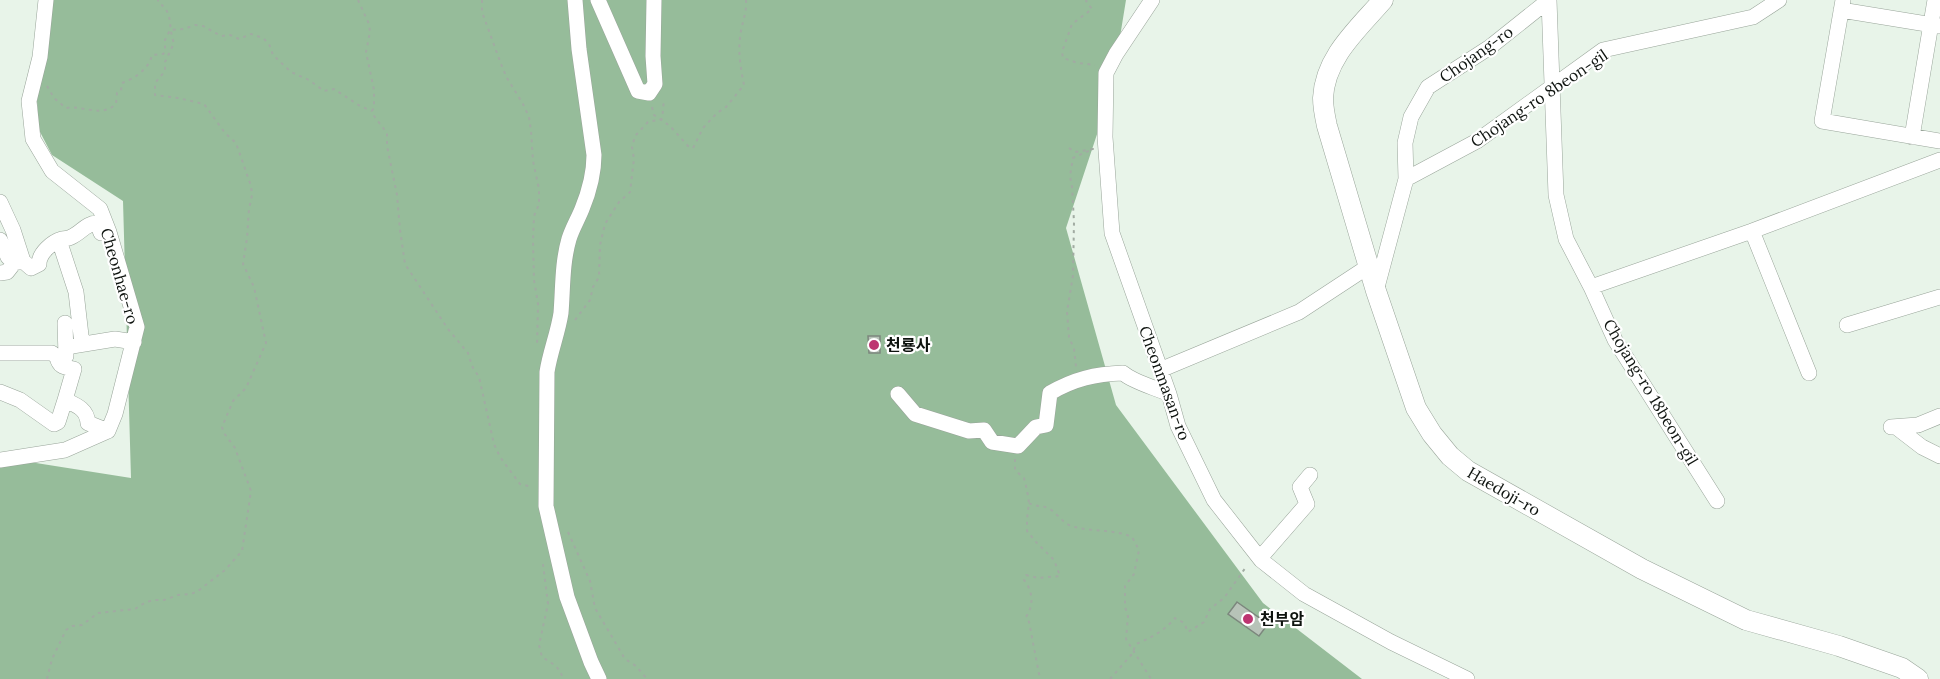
<svg xmlns="http://www.w3.org/2000/svg" width="1940" height="679" font-family="Lora,'Noto Sans KR',serif">
<style>
.forest{fill:#96bc9a}
.building{fill:#b7c3b8;stroke:#7c877d;stroke-width:1.5}
.lines{fill:none;stroke-linecap:round;stroke-linejoin:round}
.minor-casing{stroke:#99a59a;stroke-width:16}
.major-casing{stroke:#99a59a;stroke-width:21}
.path{stroke:#a1aba2;stroke-width:2;stroke-dasharray:3 4.5;stroke-linecap:butt}
.minor{stroke:#fff;stroke-width:15}
.major{stroke:#fff;stroke-width:20}
.poi-dot{fill:#bd3571;stroke:#fff;stroke-width:2}
.labels{text-anchor:middle;dominant-baseline:central;stroke-width:4.5;stroke-linejoin:round;paint-order:stroke}
.street-label{font-size:16px;fill:#0e130f;stroke:#fff}
.poi-label{font-size:16px;font-weight:bold;fill:#0e130f;stroke:#fff;text-anchor:start}
</style>
<rect width="100%" height="100%" fill="#e8f4e9"/>
<path class="forest" d="M43 0H1126L1111 92 1066 228 1116 405 1263 603 1362 679H0V465L17 460 131 478 123 201 52 155 39 130 37 101 45 55Z"/>
<path class="building" d="M868 336H880V353H869Z
M1237 602 1268 624 1259 636 1228 614Z"/>
<g class="lines">
<defs>
<path id="minor" d="M575 0 579 49 594 155C594 173 589 192 582 209 578 219 572 229 569 239 562 263 563 288 561 313 558 333 550 352 547 372L546 506 567 597 591 662 599 679
M598 0 638 91 649 93 655 84 653 56 654 0
M1152 0 1116 54 1106 73 1105 137 1112 233 1169 394 1178 426 1214 500 1261 560 1304 594 1391 642 1467 679
M1549 0 1556 195 1566 239 1591 287 1615 340 1717 501
M1843 0 1822 121 1940 141
M1841 10 1939 26
M1912 137 1935 0
M1406 179 1477 141 1603 50 1753 17 1779 0
M0 202 13 230 23 261
M1752 231 1809 373
M0 240 8 257 14 263 23 261 31 268 39 264C39 253 52 242 62 239 62 239 71 238 71 237 81 233 86 223 97 223L101 233 106 232
M59 240 76 292 82 344
M0 273 7 272 14 263
M1591 287 1752 231 1940 160
M1376 291 1406 179 1405 143 1411 117 1428 87 1490 47 1549 0
M65 323 66 356
M1847 325 1940 297
M66 347 115 339 134 342
M0 353H52L57 357C59 367 64 367 74 369L65 400C76 405 87 409 88 423L108 431
M1160 370 1299 312 1369 266
M0 392 20 400 54 424 58 422 65 400
M898 394 915 414 969 431 984 430 992 442 1018 446 1036 427 1046 425 1050 393C1074 379 1095 374 1123 373 1133 382 1156 388 1169 394
M1891 427 1918 425 1940 416
M1896 427 1922 447 1940 456
M0 460 65 450 108 431 115 414 137 327 109 232 100 209 52 171 33 139 29 101 40 57 46 0
M1260 558 1307 504 1300 487 1310 475"/>
<path id="major" d="M1383 0C1358 29 1325 57 1323 98 1323 107 1325 117 1327 126L1376 291 1416 408 1432 434 1450 456 1468 471 1642 569 1746 620 1839 646 1902 668 1918 679"/>
</defs>
<use href="#minor" class="minor-casing"/>
<use href="#major" class="major-casing"/>
<path class="path" d="M358 0 369 24 370 32 366 52 374 90V108L372 111 374 116 387 133V146L397 195 400 230 405 264 448 329 468 353 472 366 479 377 494 444 500 457 520 484 532 487
M482 0V12L501 64 507 78 523 104 529 117 531 131 533 161 539 189V204L534 216 533 240 534 280 538 304 537 347
M1087 0 1086 1 1092 9 1072 24 1062 52 1063 58 1078 63 1095 65
M47 86 54 98 66 108C84 105 101 118 116 104L117 93 121 91 122 83C134 79 149 69 152 55L163 54 165 52V40L170 30 184 29 195 25 203 26 221 36 230 35 239 39 251 34 263 38 269 44 273 55 291 72 309 80 324 91 334 89 360 106 372 111
M652 107 654 115 670 126 688 146 693 148 703 128 717 113 726 107 744 85C741 70 738 53 740 38 741 25 747 13 746 0
M1069 148 1075 152 1093 149 1073 158 1070 176 1072 187 1074 222 1073 275 1067 312 1069 337 1074 349 1076 367
M575 320 590 300 593 287 599 277 600 245 605 224 619 202 630 192 634 159 632 147 635 136 648 122 662 119 664 100
M1015 459V470L1024 478 1027 490 1029 503 1027 519V531L1036 542 1054 560 1060 576 1038 578 1026 575 1024 580C1033 591 1034 605 1026 617L1029 622 1040 679
M1029 503C1035 507 1041 505 1048 508 1058 513 1063 525 1075 527 1093 532 1114 529 1132 537L1139 550 1134 574 1125 586V607L1128 616 1126 639 1151 679
M568 532 590 581 595 608 625 659 636 666 647 679
M543 564 548 604 539 645 542 657C552 663 560 667 563 679
M47 679 52 659 66 630 72 626 82 625 98 613 135 609 146 602 155 600H164L178 595 191 594 198 591 225 570 242 551 251 491 235 448 224 433 222 427 233 401 246 388 266 343 254 287 243 264 247 238 249 209 252 195 251 186 236 143 225 133 204 104 178 98 155 95V83L165 71V62L174 43C167 25 175 14 158 2V0
M1110 679 1132 654 1136 644C1151 638 1164 631 1175 618L1184 623 1188 632 1204 622 1210 609 1224 598 1246 567"/>
<use href="#minor" class="minor"/>
<use href="#major" class="major"/>
</g>
<g class="poi-dot">
<circle cx="874" cy="345" r="6"/>
<circle cx="1248" cy="619" r="6"/>
</g>
<g class="labels">
<g class="street-label">
<text transform="translate(1476 54) rotate(-35)">Chojang-ro</text>
<text transform="translate(1539 98) rotate(-34)">Chojang-ro 8beon-gil</text>
<text transform="translate(120 276) rotate(74)">Cheonhae-ro</text>
<text transform="translate(1165 383) rotate(70)">Cheonmasan-ro</text>
<text transform="translate(1651 392) rotate(59)">Chojang-ro 18beon-gil</text>
<text transform="translate(1504 491) rotate(30)">Haedoji-ro</text>
</g>
<g class="poi-label">
<text x="886" y="345">천룡사</text>
<text x="1260" y="619">천부암</text>
</g>
</g>
</svg>
